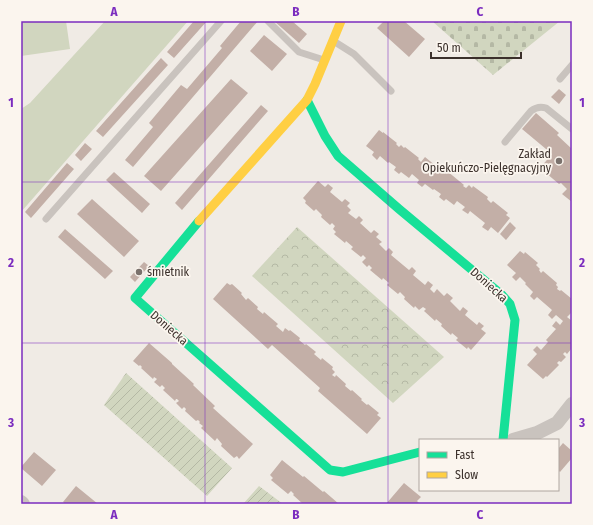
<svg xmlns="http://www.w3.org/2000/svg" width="593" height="525" font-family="'Fira Sans Condensed',sans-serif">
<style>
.grass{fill:#d1d6bf}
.cemetery{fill:url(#cemetery-stones)}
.park{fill:url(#park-crowns)}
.garden{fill:url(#garden-furrows)}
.building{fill:#c3afa7}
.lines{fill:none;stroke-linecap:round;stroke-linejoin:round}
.lane{stroke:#c9c3be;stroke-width:7}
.street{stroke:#c9c3be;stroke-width:14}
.fast{stroke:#16e098;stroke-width:9}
.slow{stroke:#ffcf43;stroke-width:9}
.grid{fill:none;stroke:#7b2cbf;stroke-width:1;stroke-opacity:0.55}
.poi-dot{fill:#7a716c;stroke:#fbf5ee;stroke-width:1.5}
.labels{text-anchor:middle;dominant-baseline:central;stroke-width:3.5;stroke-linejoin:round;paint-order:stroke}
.poi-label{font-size:12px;fill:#3b302b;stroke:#fbf5ee;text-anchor:end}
.street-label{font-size:12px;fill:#3b302b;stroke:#fbf5ee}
.neatline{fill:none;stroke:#7b2cbf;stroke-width:1.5}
.grid-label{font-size:13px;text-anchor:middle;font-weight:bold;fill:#7b2cbf}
</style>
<defs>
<pattern id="cemetery-stones" width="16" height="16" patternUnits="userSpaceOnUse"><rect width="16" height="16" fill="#d1d6bf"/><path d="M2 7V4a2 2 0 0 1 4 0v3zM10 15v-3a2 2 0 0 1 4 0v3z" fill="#b4b8a4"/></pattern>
<pattern id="park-crowns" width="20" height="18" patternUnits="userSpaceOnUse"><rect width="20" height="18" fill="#d1d6bf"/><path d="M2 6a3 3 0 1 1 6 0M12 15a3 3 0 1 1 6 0" fill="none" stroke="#b4b8a4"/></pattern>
<pattern id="garden-furrows" width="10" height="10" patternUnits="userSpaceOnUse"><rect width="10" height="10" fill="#d1d6bf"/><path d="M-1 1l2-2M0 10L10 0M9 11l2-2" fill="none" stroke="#b4b8a4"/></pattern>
</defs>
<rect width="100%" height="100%" fill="#f0ebe5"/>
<path class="grass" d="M21 21H66L70 49 21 56Z
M105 21H188L21 212V109L30 103Z"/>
<path class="cemetery" d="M432 21H560L493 75Z"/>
<path class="park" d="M297 227 444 357 393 403 252 276Z"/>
<path class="garden" d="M126 373 232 468 207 496 104 405Z
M259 486 283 504H243Z"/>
<path class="building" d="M194 21H207L174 58 167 52Z
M241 21H258L133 167 125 160 153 127 149 123 181 85 187 89 222 48 220 46Z
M274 21H292L307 34 299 43Z
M384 21H404L425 39 409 57 377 28Z
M264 35 287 54 272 71 250 51Z
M161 58 168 65 103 137 96 131Z
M231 79 248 93 161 191 144 176Z
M559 89 566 95 559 104 551 97Z
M261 105 268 111 182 210 175 203Z
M536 113 559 133 557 135 572 149V202L562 194 567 189 561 183 559 184 540 168 552 154 522 129Z
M379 130 383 133V132L397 143 396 144 399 147 401 145 404 148 405 147 419 158 418 159 421 162 425 157 442 171 441 172 445 174 447 171 464 185 463 186 466 188 469 185 472 188 473 186 488 197 487 199 491 203 493 201 508 213 506 215 510 218 498 233 491 227 488 231 482 227 485 223 470 211 468 214 462 210 465 207 457 201 454 205 446 199 444 201 439 197 441 194 434 189 433 190 425 184 422 187 417 183 419 180 412 174 409 178 401 172 399 174 394 170 396 167 389 162 388 163 380 156 377 160 372 155 374 152 366 146Z
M85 143 92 149 81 161 75 155Z
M67 163 74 169 31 218 25 212Z
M114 172 150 204 142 213 106 180Z
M318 181 325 187 328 184 333 188 330 192 342 202 345 199 350 203 347 206 351 210 348 213 356 219 359 216 363 220 360 223 371 233 374 230 379 234 376 237 382 242 379 244 386 251 389 248 393 252 391 255 409 270 412 267 416 271 413 275 425 285 428 281 433 285 430 289 434 293 437 289 444 296 447 293 453 298 450 301 460 311 463 307 468 311 465 315 477 325 479 322 484 326 481 329 486 333 471 350 468 347 467 349 456 340 458 338 452 333 451 335 441 326 442 324 436 319 435 321 424 311 426 309 423 307 419 310 415 306 414 308 404 299 405 297 400 292 398 294 387 285 389 283 383 278 382 280 370 270 372 268 369 265 367 267 362 262 366 258 363 255 361 257 351 249 353 247 346 241 345 243 334 234 336 232 333 229 335 226 332 223 330 225 321 217 322 215 316 209 314 211 305 203 306 201 303 198Z
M92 199 139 241 124 257 77 214Z
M510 222 516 228 506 240 500 234Z
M65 229 113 271 105 279 58 237Z
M520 251 524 254 525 252 538 263 536 265 540 269 539 270 541 273 543 271 557 283 556 285 558 287 557 289 560 291 561 290 572 299V312L567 317 572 321V348L567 354 565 352 563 354 566 357 561 362 559 361 557 363 559 365 547 377 546 376 543 379 527 365 537 354 533 350 537 346 541 350 548 342 546 340 556 329 552 326 556 321 560 325 563 321 556 315 552 319 548 315 552 310 537 297 534 300 530 296 533 292 525 284 526 283 520 277 516 281 512 277 516 273 507 265Z
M144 262 149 266 135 282 130 277Z
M227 283 230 285 232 284 242 293 241 294 246 300 248 298 258 307 257 309 263 314 264 312 278 324 276 326 283 332 285 328 289 331 290 330 300 338 299 340 305 345 306 344 316 352 314 354 321 360 322 358 333 367 332 369 335 372 332 375 335 377 336 375 346 384 345 386 351 391 352 390 362 399 361 400 367 405 368 404 379 413 377 415 381 418 367 434 318 391 320 388 272 345 268 349 213 299Z
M149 343 172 363V364L194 384 193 385 215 406 213 408 253 444 239 459 237 456 234 458 221 446 222 444 217 438 215 441 201 428 203 426 199 423 200 422 198 420 196 421 185 411 186 409 184 407 182 409 176 403 179 401 177 399H176L175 401 163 390 165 388 162 385 160 387 154 382 157 379 154 377 153 379 141 368 142 367 140 365 139 366 133 361Z
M563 443 572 451V458L560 472 558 470V449Z
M34 452 56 470 42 486 21 468V467Z
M282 460 303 477 304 476 323 492 324 491 339 504H303L293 495 294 494 291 491 288 494 271 480 273 478 270 475Z
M404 483 421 497 417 501 419 503V504H386Z
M76 486 98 504H65L63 502Z"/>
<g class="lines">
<path class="lane" d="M268 21 299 52 324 60
M335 42 354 54 391 91
M560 79 572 65
M505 142 531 111C536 107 540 106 546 108L572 129
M46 219 221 21"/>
<path class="street" d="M513 440 537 433 557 423 572 404
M21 502 23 504"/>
<path class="fast" d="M307 100 325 136 338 156 399 209 502 295 510 304 515 320 503 440
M199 221 135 298 330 470 343 472 420 452"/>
<path class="slow" d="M199 221 307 100 315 84 341 21"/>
</g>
<path class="grid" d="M205 21V504M388 21V504M21 182H572M21 343H572"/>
<g class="poi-dot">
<circle cx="559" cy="161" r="4"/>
<circle cx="139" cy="272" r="4"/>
</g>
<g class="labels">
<g class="poi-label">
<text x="551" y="154">Zakład<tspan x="551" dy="14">Opiekuńczo-Pielęgnacyjny</tspan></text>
<text x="147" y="272" text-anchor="start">śmietnik</text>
</g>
<g class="street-label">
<text transform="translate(489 285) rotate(42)">Doniecka</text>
<text transform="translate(169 328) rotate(41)">Doniecka</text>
</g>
</g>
<rect width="593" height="525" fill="none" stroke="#fbf5ee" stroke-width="44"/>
<rect x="419" y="439" width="140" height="52" fill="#fbf5ee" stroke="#aea6a0"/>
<rect x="427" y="452" width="20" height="6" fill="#16e098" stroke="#aea6a0"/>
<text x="455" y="459" font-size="12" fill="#3b302b">Fast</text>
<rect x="427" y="472" width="20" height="6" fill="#ffcf43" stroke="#aea6a0"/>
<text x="455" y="479" font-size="12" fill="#3b302b">Slow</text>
<path d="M431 52v6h90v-6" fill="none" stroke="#3b302b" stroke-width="2"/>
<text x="437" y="52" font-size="12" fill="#3b302b" stroke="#fbf5ee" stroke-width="3" paint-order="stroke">50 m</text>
<rect x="22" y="22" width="549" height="481" class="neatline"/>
<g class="grid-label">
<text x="114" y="16">A</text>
<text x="296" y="16">B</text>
<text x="480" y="16">C</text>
<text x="11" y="107">1</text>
<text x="582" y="107">1</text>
<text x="11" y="267">2</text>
<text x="582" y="267">2</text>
<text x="11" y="427">3</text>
<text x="582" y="427">3</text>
<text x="114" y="519">A</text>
<text x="296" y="519">B</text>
<text x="480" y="519">C</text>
</g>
</svg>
